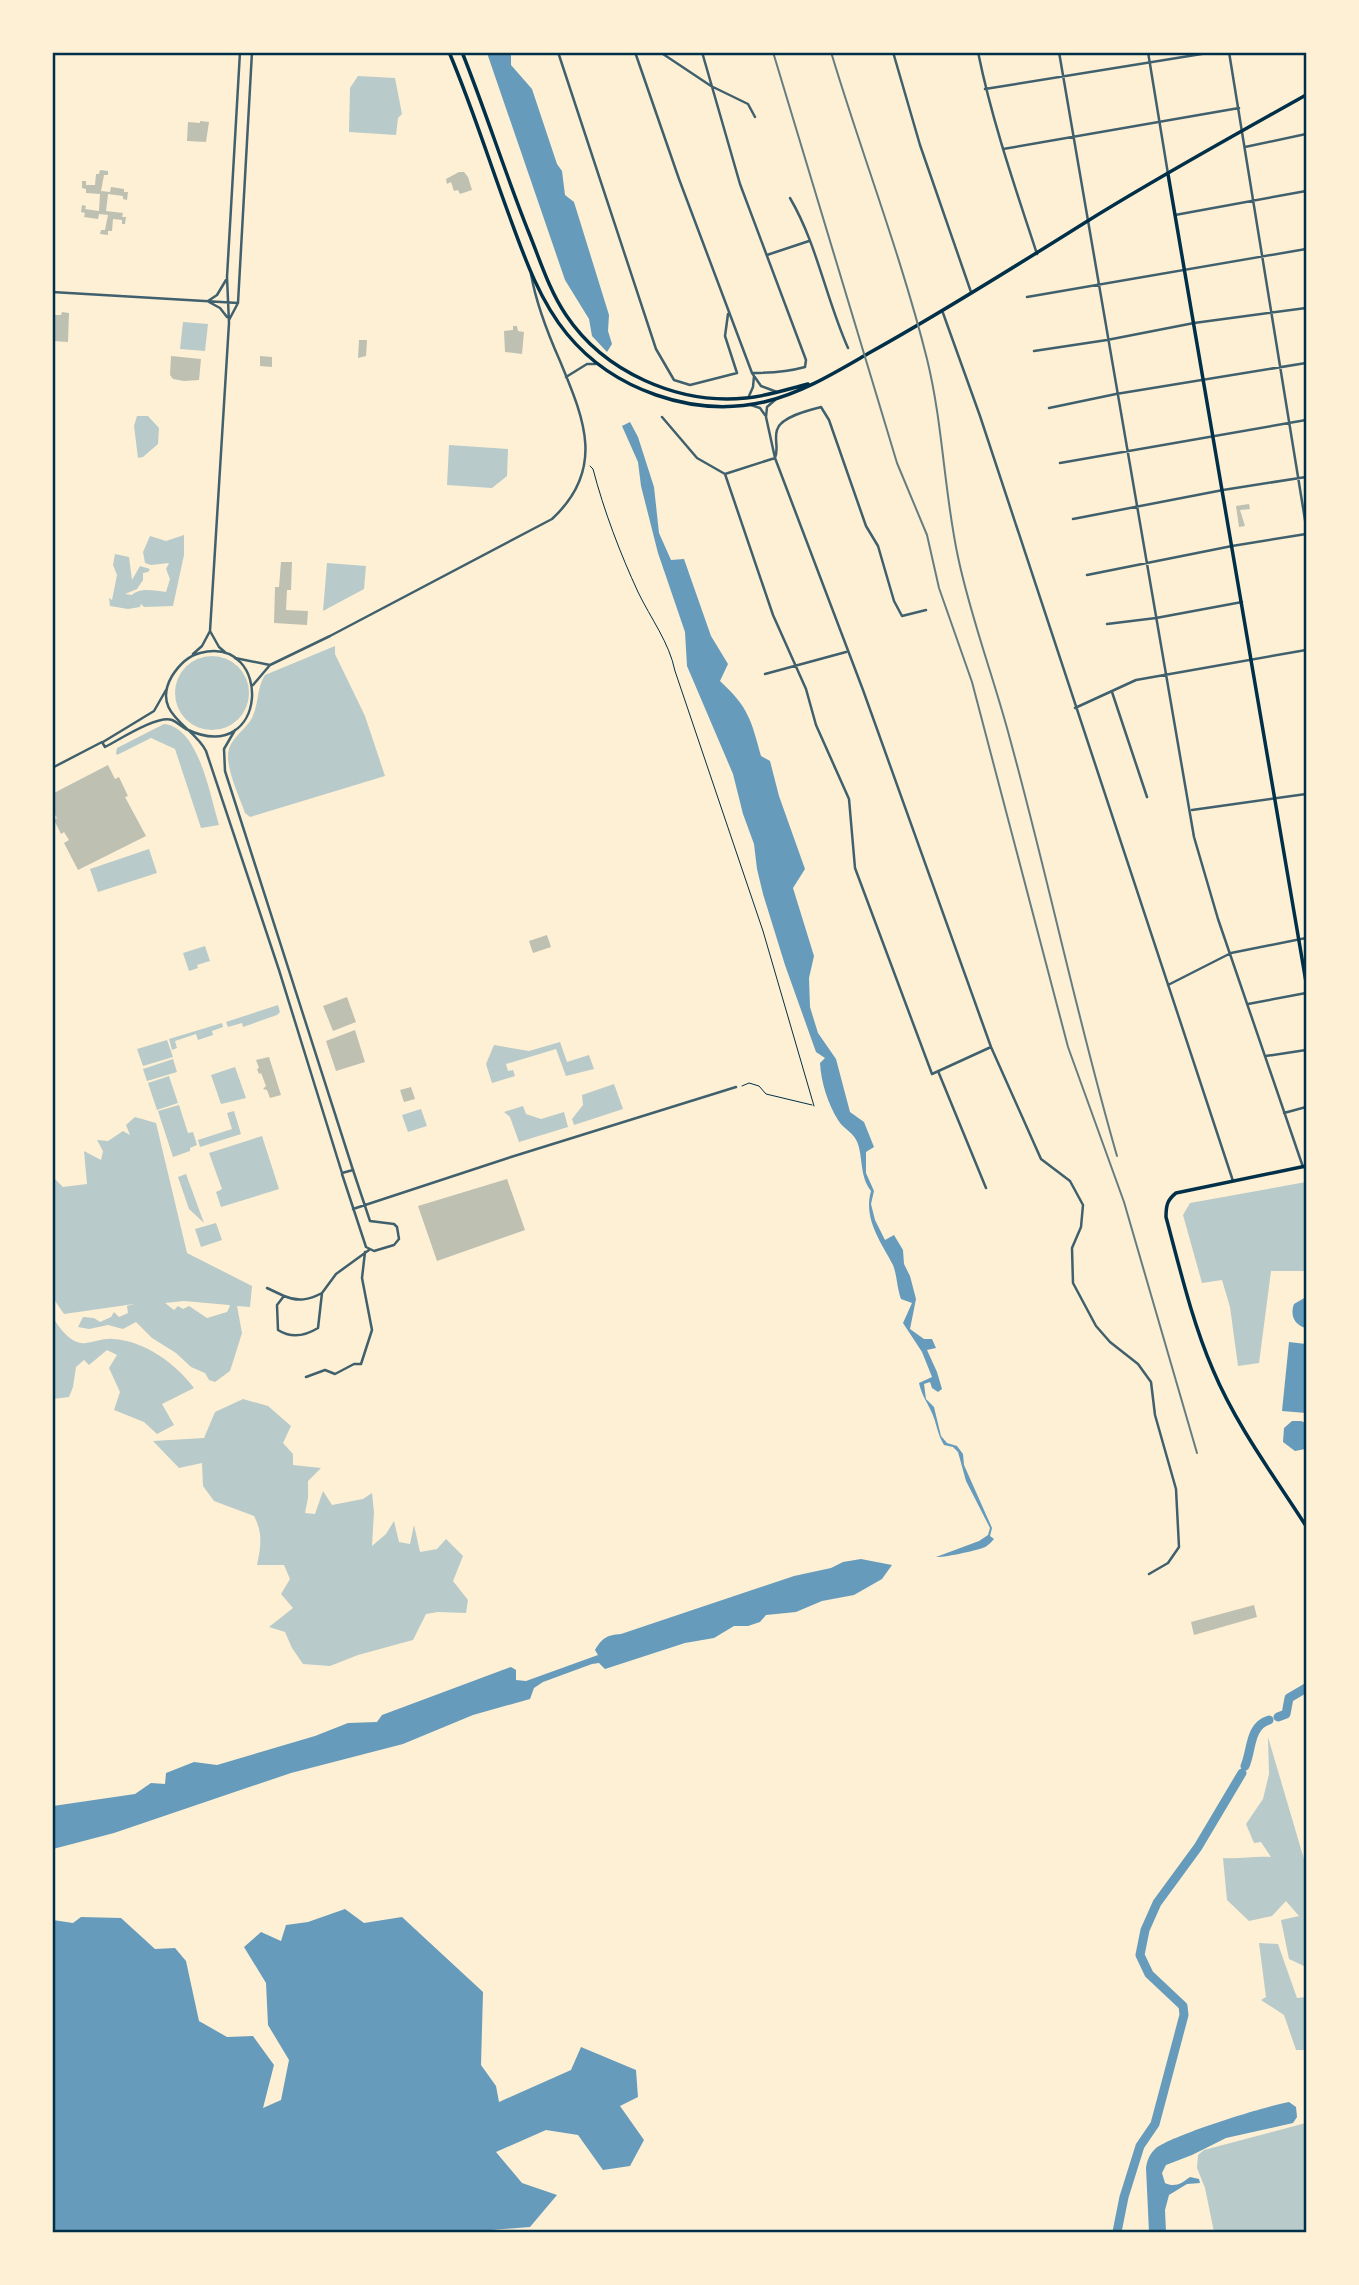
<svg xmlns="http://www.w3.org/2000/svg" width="1359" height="2285" font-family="Manrope,sans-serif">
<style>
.green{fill:#b9caca;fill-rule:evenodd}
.water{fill:#669bbc}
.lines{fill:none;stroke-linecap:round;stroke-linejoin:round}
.river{stroke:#669bbc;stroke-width:9}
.building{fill:#bec0b2}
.path{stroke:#003049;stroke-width:1}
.minor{stroke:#3f606c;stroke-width:2.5}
.tertiary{stroke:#3f606c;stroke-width:2.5}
.primary{stroke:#003049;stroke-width:3.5}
.rail{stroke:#657d81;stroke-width:2}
.neatline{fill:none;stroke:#003049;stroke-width:2.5}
</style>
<rect width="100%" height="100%" fill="#fdf0d5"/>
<path class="green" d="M358 76 395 78 402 114 398 118 396 135 349 132 350 88Z
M183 322 208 324 205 351 180 349Z
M137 416H148L159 428 158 444 143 457 138 458 134 426Z
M449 445 508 449 507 476 492 488 447 485Z
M184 535V555L173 606 144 607 141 604 140 607 128 609 110 606 109 598 112 600 117 575 113 565 115 554 129 557 132 580 140 566 150 569 148 572 143 573V580L137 589 125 594 132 595C141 587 155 591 166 592L170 579 166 569 169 563 151 565 145 563 143 552 150 536 166 541Z
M327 563 366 566 364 589 323 611Z
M335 646V654L365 716 385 776 250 817 245 813C239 795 221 760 231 744 238 732 250 726 254 713 259 699 257 688 265 675Z
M175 693a37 37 0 1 1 74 0a37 37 0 1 1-74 0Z
M164 724C199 727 210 796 219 825L201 828 175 749 151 738 117 755 116 753 117 748Z
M149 849 157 873 98 892 90 869Z
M205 946 210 961 197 965 198 968 189 971 183 953Z
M278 1005 280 1012 277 1015 243 1027 242 1023 228 1027 226 1022Z
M222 1023 223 1027 212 1031 213 1035 198 1040 196 1034 175 1041 177 1048 172 1050 169 1039Z
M167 1040 173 1057 143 1066 137 1049Z
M560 1042 567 1062 589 1055 594 1069 566 1076 556 1049 506 1064 508 1071 513 1070 515 1076 492 1083 486 1064 494 1045 529 1051Z
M173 1059 177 1072 147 1081 143 1069Z
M235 1067 246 1098 221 1104 211 1075Z
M169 1076 178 1103 157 1110 148 1083Z
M614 1084 623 1109 574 1125 572 1119 583 1105 582 1095Z
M179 1105 188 1133 193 1132 197 1145 190 1148V1151L173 1157 158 1111Z
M523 1106 526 1114 541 1119 564 1112 568 1127 519 1142 510 1117 504 1112Z
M421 1109 427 1126 408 1132 402 1115Z
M234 1111 241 1134 200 1147 198 1140 232 1129 227 1113Z
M135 1117 156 1123 187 1253 252 1286 250 1307 237 1306 242 1333 237 1349 230 1371 215 1382 209 1380 205 1373 191 1367 176 1353 152 1338 136 1322 123 1329 108 1325 89 1329 78 1327 83 1317 94 1318 100 1322 111 1317 114 1312 119 1317 128 1313 127 1306 134 1304 64 1314 53 1298V1177L63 1187 87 1184 84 1151 101 1160 103 1151 97 1140 108 1141 123 1131 130 1135 126 1125ZM184 1301 229 1305 230 1306 227 1312 207 1318 189 1306 183 1309 178 1306 174 1310 165 1303Z
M262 1136 279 1189 221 1207 216 1192 222 1189 209 1153Z
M186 1174 204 1223 189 1209 178 1177Z
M1306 1182V1271H1271L1259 1363 1238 1366 1230 1307 1222 1280 1202 1283 1183 1215 1190 1203Z
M216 1223 222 1240 201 1247 195 1229Z
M54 1319C60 1329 72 1345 86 1343 95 1342 104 1338 113 1339 145 1341 175 1363 194 1388L162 1404 174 1425 157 1434 144 1422 114 1410 120 1392 109 1368 117 1355 107 1350 89 1365 84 1360 76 1367 73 1387 69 1397 53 1399Z
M243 1399 268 1406 291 1426 283 1443 293 1454V1465L321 1468 308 1481V1498L305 1513 315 1514 323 1491 332 1505 363 1499 372 1493 374 1512 372 1546 386 1534 394 1521 399 1542 410 1544 414 1525 420 1552 437 1549 446 1539 463 1556 453 1581 468 1600 466 1613 438 1612 426 1614 413 1640 358 1655 330 1666 303 1664 292 1648 285 1632 269 1627 293 1608 281 1594 290 1579 284 1565H257C261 1546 263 1533 254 1516L214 1501 203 1486 202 1463 179 1468 153 1441 204 1438 215 1412Z
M1268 1737 1306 1866V1967L1289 1959 1281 1920 1299 1916 1286 1901 1272 1916 1249 1921 1227 1900 1223 1858C1241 1859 1254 1856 1271 1857L1261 1842 1254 1843 1246 1824 1263 1799 1269 1774Z
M1259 1943 1278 1944 1297 1998 1306 1997V2050H1296L1284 2015 1261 2000 1266 1997Z
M1306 2123V2232H1214L1205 2188 1197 2168 1198 2155 1204 2150Z"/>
<path class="water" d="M487 53H511V65L532 89 557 164 562 171 565 195 574 202 609 315 608 331 612 344 607 352 592 336 589 319 565 280Z
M630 422 638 437 654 487 659 533 671 560 684 559 711 636 728 664 720 681C749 708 751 720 761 756L770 761 779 796 805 869 793 888 814 956 809 978 810 1007 818 1033 836 1059 850 1112 864 1122 874 1147 866 1152V1173L874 1191 871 1204 875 1220 885 1240 894 1235 903 1250 904 1264 910 1276 916 1299 910 1329 924 1339H932L936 1348 927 1350 937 1372 942 1389 938 1392 932 1388 930 1382 924 1384 926 1399 934 1407 941 1436 947 1443 957 1446 963 1454 964 1465 992 1528 990 1536 994 1539C992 1541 988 1546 985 1547 980 1550 942 1558 936 1557L979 1541 988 1535 990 1528 966 1481 958 1452 953 1447 944 1445C937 1434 937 1423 931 1411 926 1400 922 1396 919 1383L932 1377 922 1352 903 1323 912 1303 901 1299C897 1288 897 1275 893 1265 881 1242 863 1219 871 1191 860 1177 863 1160 858 1144 854 1132 844 1130 838 1120 828 1104 821 1082 820 1063L825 1058 816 1052 785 965 763 894 757 869 754 844 743 814 733 774 687 666 685 632 658 553 641 486 638 462 622 426Z
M1306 1297V1328H1305C1294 1324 1290 1315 1294 1304Z
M1289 1342 1306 1344V1413L1282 1411Z
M1292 1421H1301L1306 1423 1305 1449 1295 1451 1283 1442 1284 1428Z
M861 1559 892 1565 882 1579 854 1595 822 1601 796 1612 766 1615 760 1622 748 1626H734L714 1638 685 1643 605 1669 599 1663 592 1664 543 1682 534 1688 530 1699 473 1715 403 1744 291 1773 114 1833 53 1849V1806L135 1794 151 1783 165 1784 166 1773 194 1762 217 1765 315 1736 348 1723 377 1722 382 1715 511 1667 516 1670V1680L526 1681 598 1655 595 1650C602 1638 607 1635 621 1634L794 1576 831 1568 843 1562Z
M345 1909 364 1923 402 1917 483 1992 481 2065 496 2086 499 2102 571 2070 581 2047 636 2070 638 2097 620 2106 644 2140 630 2166 603 2170 578 2135 546 2130 496 2152 522 2183 557 2195 530 2227 466 2232H53V1920L73 1923 81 1917 121 1918 155 1949 175 1948 186 1961 199 2021 227 2037 253 2036 274 2065 263 2108 281 2100 289 2060 268 2025 266 1983 244 1947 261 1932 281 1941 286 1925 308 1922Z
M1289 2102 1296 2107 1297 2117 1293 2123 1226 2138 1192 2155 1166 2165 1162 2173 1165 2183C1175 2188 1182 2183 1190 2177L1199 2179 1200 2183 1187 2184 1169 2195 1165 2210 1166 2232H1149L1146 2168C1147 2161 1149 2155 1155 2149 1169 2136 1266 2106 1289 2102Z"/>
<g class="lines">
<path class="river" d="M1278 1717 1286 1714 1289 1698 1306 1688
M1245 1766C1252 1750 1249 1726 1269 1720
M1117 2232 1124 2197 1140 2146 1155 2124 1184 2015 1183 2006 1149 1974 1140 1955 1145 1930 1157 1903 1198 1847 1242 1773"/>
</g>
<path class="building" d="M200 121 209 122 206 142 187 141 188 122 200 123Z
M100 170 108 171V175H104L101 191 110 192 111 187 124 189V192H128L127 200 123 199V196L108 194 106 211 123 213 122 217H126L125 224H122V220L113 219 112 231H108V235L100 234 101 230H105L108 215 99 214 98 219 84 217 85 213 81 212 82 205 86 206 85 209 99 211 100 194 86 193V189L82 188V181H86V185H95L96 174H99Z
M459 172H464L468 177 472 190 460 194 458 190 454 191 451 182 447 184 446 179Z
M62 312 69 313 68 342 52 341V315H61Z
M513 326H517L518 331 524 332 522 354 505 352 504 331 513 330Z
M359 340H367L366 356 358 358Z
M171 356 201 359 199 380 184 381 173 379 170 375Z
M260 356 272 357V367L260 366Z
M1249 504 1250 509 1240 510 1245 526 1239 527 1236 506Z
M281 562H292L291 590H287L286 610 308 611 307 625 274 623 275 587H279Z
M108 765 115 779 119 777 128 796 125 797 146 836 78 870 64 843 69 840 64 832 61 834 54 820 57 818 52 810V794Z
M547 935 551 947 533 953 529 941Z
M347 997 356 1022 333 1031 323 1006Z
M355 1030 365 1062 336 1071 326 1041Z
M269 1057 281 1095 270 1098 267 1090 263 1089 266 1086 261 1073 259 1074 257 1069 259 1068 256 1060Z
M411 1087 415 1099 404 1102 400 1090Z
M507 1179 525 1230 437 1261 418 1206Z
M1254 1605 1257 1617 1194 1635 1191 1622Z"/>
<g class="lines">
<path class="path" d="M590 466 593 469C604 511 620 553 638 592 651 619 669 642 675 671L763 931 814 1106
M742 1086 749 1083 759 1086 766 1094 812 1105"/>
<path class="minor" d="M558 52 656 349 674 380 690 385 737 373 725 336 728 314
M660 52 711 86 748 104 755 117
M702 52 740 184 806 360 805 367C787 372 771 373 753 373
M893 52 920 145 971 292
M978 52C992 121 1015 187 1037 254
M1059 52 1194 837 1218 919 1303 1167
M1229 52 1306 526
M985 89 1214 52
M1245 147 1306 134
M1003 149 1239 108
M790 198C817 244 826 299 848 348
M1175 215 1306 191
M767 255 809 241
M1027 297 1306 249
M943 313 980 416 1233 1181
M1034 351 1107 340 1194 323 1306 308
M566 377 587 364H595
M775 400 767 407 766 417 775 458 863 690 991 1047 1041 1159 1070 1181 1083 1205 1081 1227 1072 1248 1073 1283 1096 1326 1110 1342 1138 1364 1151 1382 1155 1415 1176 1489 1179 1547 1168 1563 1149 1574
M751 405 760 408 765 415
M1049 408 1116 394 1306 363
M662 417 697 458 725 474 773 615 806 689 816 725 849 799 855 868 932 1074 991 1047
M1060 463 1306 420
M725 474 775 458C779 449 774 439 777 430 780 417 809 410 821 407L829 420 866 526 878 546 894 601 902 616 926 610
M1073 519 1223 490 1306 477
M1087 575 1232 546 1306 534
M1107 624 1156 618 1242 602
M235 658 270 665
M765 674 846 652
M253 685 270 665 330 636 552 519C606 469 584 419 560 361 548 334 536 303 531 274
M1112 692 1147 797
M1075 708 1136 680 1306 650
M103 742 154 711 166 690
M52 768 102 742 105 747C119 740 157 715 172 720 177 722 182 727 186 729
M1192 810 1306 794
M1168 985 1231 953 1306 938
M1248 1004 1306 993
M1266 1056 1306 1050
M938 1071 986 1188
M1284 1113 1306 1107
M342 1174 366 1247 374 1251 394 1245 399 1239 397 1227 394 1224 370 1221 353 1170
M353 1209 511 1157 736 1087
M267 1288 284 1296 277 1305 278 1330C292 1339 305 1336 318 1328L322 1293C309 1300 298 1302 284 1296
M322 1293 336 1274 369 1250
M306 1377 325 1370 335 1374 354 1364H361L372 1330 362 1278 365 1252"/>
<path class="tertiary" d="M635 52 679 179 752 373 761 386 777 392
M1148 52 1168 174
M52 292 238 303
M208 301 217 295 226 280
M209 302 220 308 227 317
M229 320 238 303 252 52
M749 396 753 387 754 376
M210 631 219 647 226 653
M193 654 202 646 210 631 229 323 227 277 240 52
M186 729C269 769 274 634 200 653 188 656 179 665 172 676 150 714 194 726 206 751L279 970 342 1173 353 1170 225 771 224 749 235 730"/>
<path class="primary" d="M449 52C472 106 489 161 509 215 524 256 539 300 567 334 613 390 693 418 764 402 802 393 836 372 869 353 943 312 1014 267 1086 222 1158 177 1233 136 1306 95
M462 52C486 112 505 173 529 233 540 260 549 290 566 315 604 372 678 405 746 398 768 396 788 389 808 384
M1168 174 1306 982
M1306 1166 1176 1193C1167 1200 1166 1206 1166 1217 1180 1269 1192 1321 1213 1370 1236 1425 1274 1476 1306 1526"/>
<path class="rail" d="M773 52 897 463 927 535 939 588 972 682 1068 1047 1124 1202 1197 1453
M831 52C862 155 901 255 927 359 943 424 944 492 958 557 971 619 994 678 1010 739 1048 877 1077 1018 1117 1156"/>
</g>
<rect width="1359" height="2285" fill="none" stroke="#fdf0d5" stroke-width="108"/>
<rect x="54" y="54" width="1251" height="2177" class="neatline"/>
</svg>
